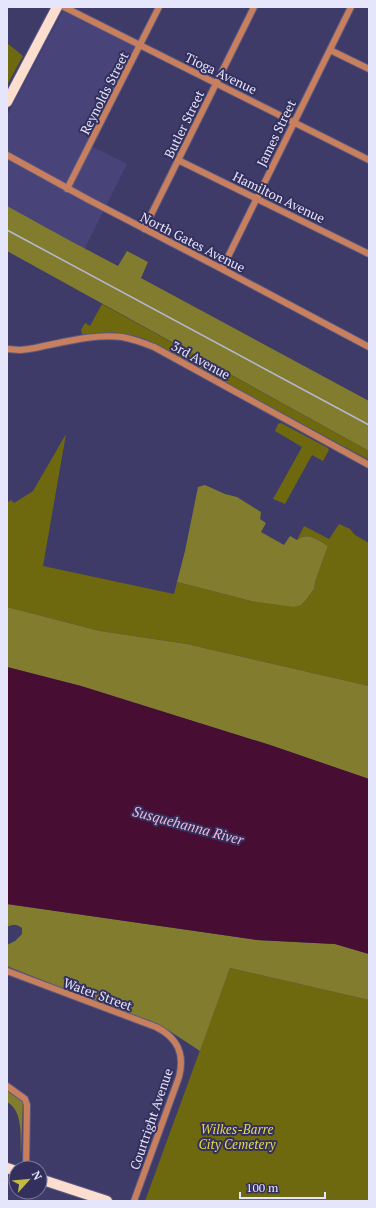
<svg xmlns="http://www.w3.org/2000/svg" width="376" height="1208" font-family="'PT Serif',serif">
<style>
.built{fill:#484479}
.green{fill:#6e680e}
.forest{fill:#817c2e}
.water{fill:#480d33}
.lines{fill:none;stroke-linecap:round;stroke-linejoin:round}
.street-casing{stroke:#5c5a83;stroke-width:8}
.primary-casing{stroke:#5c5a83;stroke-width:12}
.street{stroke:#c77f5e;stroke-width:6}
.primary{stroke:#fcded0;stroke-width:10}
.rail{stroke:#b8b7d4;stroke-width:1.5}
.labels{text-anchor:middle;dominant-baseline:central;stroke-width:4;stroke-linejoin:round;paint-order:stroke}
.street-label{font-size:13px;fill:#e5e5fc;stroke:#34305d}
.park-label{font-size:13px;font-style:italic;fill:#e2d94f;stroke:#34305d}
.water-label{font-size:14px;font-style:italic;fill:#f2b8d7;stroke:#34305d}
</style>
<rect width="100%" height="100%" fill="#3e3b69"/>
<path class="built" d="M63 11 135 46 87 144 127 164 83 252 7 209V116Z"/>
<path class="green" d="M7 43 23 56 7 85Z
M102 304 369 451V460L145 339C123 332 107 331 85 335L82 334 81 330 85 323 90 326Z
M281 423 328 448 329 450 323 461 312 455 285 504 273 499 302 447 275 431 278 424Z
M66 434 43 566 174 594 177 582 251 601 301 605 306 600 314 589 315 582 328 546C318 540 307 531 297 540L304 526 329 539 339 524 350 529 355 535 369 543V686L187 644 100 631 7 607V503L11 500 14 503 33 491Z
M230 968 369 1000V1201H145Z"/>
<path class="forest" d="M7 206 65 238 118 266 127 251 148 262 141 278 369 401V451L7 251Z
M205 485 225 494 237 497 261 512 260 519 266 523 261 532 284 545 290 536 297 540C307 531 318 540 328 546L315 582 314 589 306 600 301 605 294 607 251 601 177 582 185 551 198 487Z
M7 607 100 631 187 644 369 686V779L270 745 81 686 7 667Z
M7 904 257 940 335 944 369 954V1000L230 968 200 1051 168 1030 9 967 7 965V945L15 941 22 934V928C16 924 13 924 7 927Z
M7 1091 23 1101 21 1155C20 1139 24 1111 7 1102Z"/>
<path class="water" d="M7 667 81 686 270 745 369 779V954L335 944 257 940 7 904Z"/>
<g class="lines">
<defs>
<path id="street" d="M64 7 369 160
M330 50 369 69
M7 155 89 200 222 269 369 347
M178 160 369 254
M67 189 159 7
M144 229 254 7
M222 269 351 7
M7 349 20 350 29 349C58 344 92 333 122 337 133 339 144 343 154 347L369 465
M7 971 156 1027C178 1038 185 1054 179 1077L134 1201
M7 1086 25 1099 27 1105 26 1168"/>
<path id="primary" d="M7 102 57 7
M7 1168 16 1171
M40 1179 107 1201"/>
</defs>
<use href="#street" class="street-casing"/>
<use href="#primary" class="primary-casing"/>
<use href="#street" class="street"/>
<use href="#primary" class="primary"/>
<path class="rail" d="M7 230 369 425"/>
</g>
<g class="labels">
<g class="street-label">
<text transform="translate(221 73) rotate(26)">Tioga Avenue</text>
<text transform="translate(104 93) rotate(-63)">Reynolds Street</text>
<text transform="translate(184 124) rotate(-64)">Butler Street</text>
<text transform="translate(276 133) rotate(-64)">James Street</text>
<text transform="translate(279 197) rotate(26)">Hamilton Avenue</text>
<text transform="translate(193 242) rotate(27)">North Gates Avenue</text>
<text transform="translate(201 360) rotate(29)">3rd Avenue</text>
<text transform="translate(98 994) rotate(20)">Water Street</text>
<text transform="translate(151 1119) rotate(-71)">Courtright Avenue</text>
</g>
<g class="park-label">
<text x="237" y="1129">Wilkes-Barre<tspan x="237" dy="15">City Cemetery</tspan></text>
</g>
<g class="water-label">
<text transform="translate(188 825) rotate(15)">Susquehanna River</text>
</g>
</g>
<rect width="376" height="1208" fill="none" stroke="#e5e5fc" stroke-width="16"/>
<g transform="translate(28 1180) rotate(63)"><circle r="19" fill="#34305d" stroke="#7b789d"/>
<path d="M0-3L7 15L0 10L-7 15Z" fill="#c5bc3d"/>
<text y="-6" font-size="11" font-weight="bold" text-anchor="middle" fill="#e5e5fc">N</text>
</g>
<path d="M240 1192v6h85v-6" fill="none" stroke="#e5e5fc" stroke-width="2"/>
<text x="246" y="1192" font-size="12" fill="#e5e5fc" stroke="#34305d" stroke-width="3" paint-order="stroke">100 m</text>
</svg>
